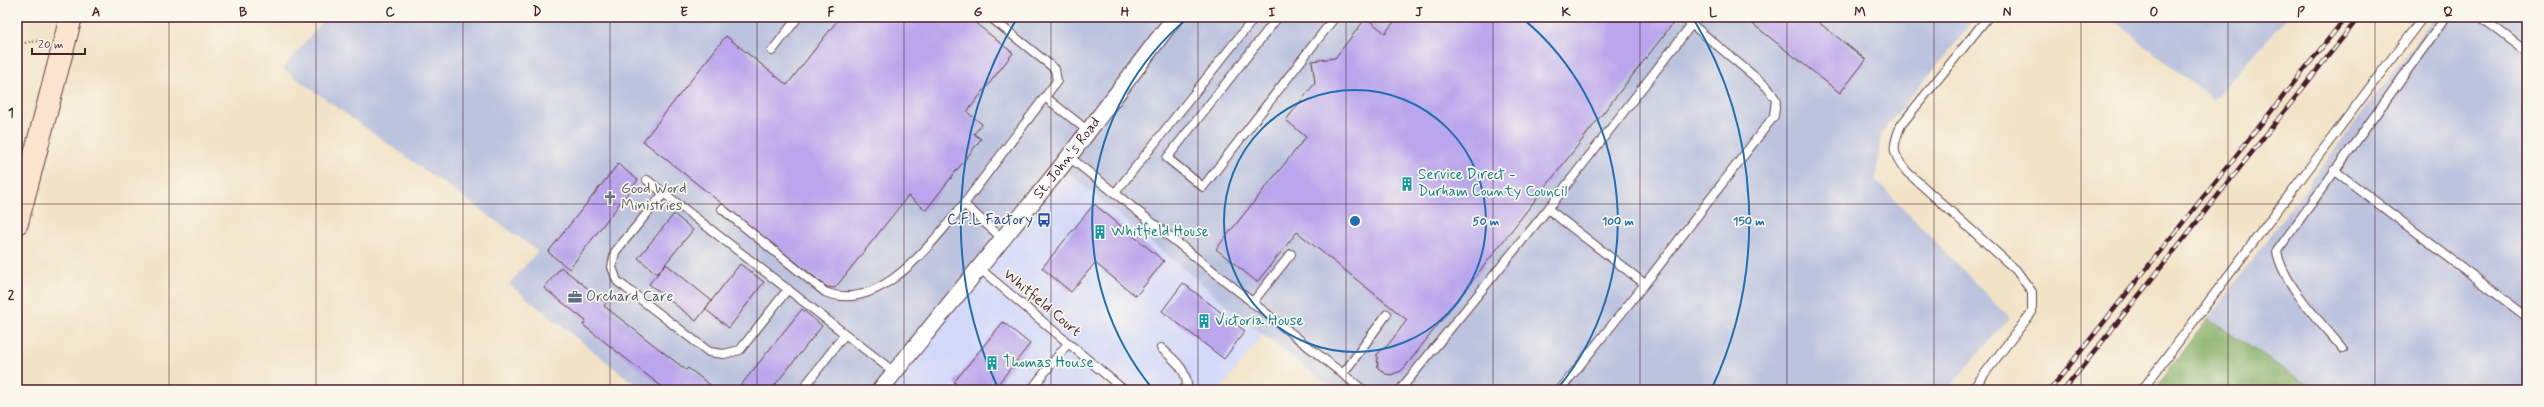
<svg xmlns="http://www.w3.org/2000/svg" width="2544" height="407" font-family="Mynerve,sans-serif">
<style>
.built{fill:#d3d9f9}
.industrial{fill:#bcc3de}
.forest{fill:#85af66;stroke:#686748}
.building{fill:#b9a6ec}
.lines{fill:none;stroke-linecap:round;stroke-linejoin:round}
.service-casing{stroke:#633c42;stroke-width:10}
.minor-casing{stroke:#633c42;stroke-width:18}
.secondary-casing{stroke:#633c42;stroke-width:24}
.path{stroke:#633c42;stroke-width:2.5;stroke-dasharray:1 3;stroke-linecap:butt}
.service{stroke:#fff;stroke-width:8}
.minor{stroke:#fff;stroke-width:16}
.secondary{stroke:#fce5cf;stroke-width:22}
.rail-casing{stroke:#4a1f2b;stroke-width:4.5}
.rail{stroke:#fbf7ec;stroke-width:3;stroke-dasharray:9;stroke-linecap:butt}
.grid{fill:none;stroke:#4a1f2b;stroke-width:1;stroke-opacity:0.55}
.ring{fill:none;stroke:#1f6fb2;stroke-width:2}
.labels{text-anchor:middle;dominant-baseline:central;stroke-width:3.5;stroke-linejoin:round;paint-order:stroke}
.street-label{font-size:15px;fill:#4a1f2b;stroke:#fbf7ec}
.culture-label{font-size:15px;fill:#0d838f;stroke:#fbf7ec;text-anchor:start}
.worship-label{font-size:15px;fill:#5b616d;stroke:#fbf7ec;text-anchor:start}
.transit-label{font-size:15px;fill:#164399;stroke:#fbf7ec;text-anchor:end}
.service-label{font-size:15px;fill:#4e5e75;stroke:#fbf7ec;text-anchor:start}
.centre{fill:#1f6fb2;stroke:#fbf7ec;stroke-width:2}
.ring-label{font-size:12px;text-anchor:middle;font-weight:bold;fill:#1f6fb2;stroke:#fbf7ec;stroke-width:3.5;stroke-linejoin:round;paint-order:stroke}
.neatline{fill:none;stroke:#4a1f2b;stroke-width:1.5}
.grid-label{font-size:13px;text-anchor:middle;font-weight:bold;fill:#4a1f2b}
</style>
<rect width="100%" height="100%" fill="#fbf7ec"/>
<filter id="ink" filterUnits="userSpaceOnUse"><feTurbulence type="fractalNoise" baseFrequency=".025" numOctaves="2"/><feDisplacementMap in="SourceGraphic" scale="8" xChannelSelector="R" yChannelSelector="G"/><feConvolveMatrix kernelMatrix="1 2 1 2 8 2 1 2 1" color-interpolation-filters="sRGB"/></filter>
<filter id="wash" filterUnits="userSpaceOnUse"><feTurbulence type="fractalNoise" baseFrequency=".012" numOctaves="4" result="noise"/><feDisplacementMap in="SourceGraphic" scale="16" xChannelSelector="R" yChannelSelector="G"/><feGaussianBlur stdDeviation="0.9" result="paint"/><feColorMatrix in="noise" values="0 0 0 0 0 0 0 0 0 0 0 0 0 0 0 0 0 1.4 0 .05"/><feComposite in="paint" operator="in"/></filter>
<g filter="url(#wash)">
<rect width="100%" height="100%" fill="#f1e3c6"/>
<path class="built" d="M1061 167 1263 335 1220 390H880Z"/>
<path class="industrial" d="M326 17H1977L1881 133 1876 180 2009 318 1947 390H1334L1263 335 1061 167 880 390H642L509 284 538 251 283 69Z
M2109 17H2287L2214 100Z
M2434 17H2527V390H2315L2208 319Z"/>
<path class="forest" d="M2208 319 2315 390H2154Z"/>
<g id="blocks">
<path class="building" d="M840 17H968L1013 53 967 112 982 124 974 134 981 139 926 210 908 196 835 288 827 287 643 141 726 36 787 85Z
M1398 17H1678L1405 367 1401 371 1391 375 1386 374 1378 368 1377 354 1388 345 1407 320 1297 232 1257 282 1216 249 1306 137 1286 120 1315 83 1312 61 1335 58 1366 18 1385 33Z
M1744 17H1812L1866 60 1840 93Z
M618 164 638 180 569 269 548 252Z
M1094 204 1164 261 1136 296 1095 263 1071 292 1042 268Z
M674 214 693 230 657 274 638 258Z
M666 264 712 301 696 321 649 284Z
M740 264 764 282 729 328 705 309Z
M561 267 606 303 604 306 686 370 688 368 717 390H666L583 325 586 321 544 288Z
M1183 283 1245 331 1224 359 1162 311Z
M802 309 822 326 771 390H737Z
M1003 322 1030 344 993 390H964L954 382Z"/>
</g>
</g>
<g filter="url(#ink)">
<use href="#blocks" fill-opacity="0" stroke="#633c42" stroke-width="1"/>
<g class="lines">
<defs>
<path id="service" d="M1278 17 1167 158 1203 187 1335 17
M2481 17 2527 52
M772 51 798 17
M1045 97 1087 130
M1068 156 1363 390
M2334 170 2527 317
M647 180 894 372
M664 193 615 252 612 267 617 281 709 352 724 354 740 350 788 289
M1115 193 1255 17
M964 204 1057 81 1055 69 990 17
M722 209 825 292C880 315 933 241 964 204L1003 239
M1548 209 1645 284
M979 268 1124 390
M1252 303 1291 254
M1161 348C1173 359 1186 368 1187 385L1183 390
M2343 349C2322 324 2282 283 2277 251L2446 17
M1343 374 1387 314
M802 390 845 334
M1031 390 1068 343
M1400 390 1548 209 1692 24
M1560 390 1648 280 1774 116 1776 100 1767 87 1683 17
M1972 390 2032 312V292L2016 270 1907 172C1891 153 1892 147 1901 125L1988 17
M2142 390 2423 17"/>
<g id="minor">
<path id="s1" d="M880 390 1061 167 1175 17"/>
</g>
<path id="secondary" d="M17 223 71 17"/>
</defs>
<use href="#service" class="service-casing"/>
<use href="#minor" class="minor-casing"/>
<use href="#secondary" class="secondary-casing"/>
<path class="path" d="M17 44 44 40"/>
<use href="#service" class="service"/>
<use href="#minor" class="minor"/>
<use href="#secondary" class="secondary"/>
<defs>
<path id="rail" d="M2050 390 2346 17
M2064 390 2359 17"/>
</defs>
<use href="#rail" class="rail-casing"/>
<use href="#rail" class="rail"/>
</g>
</g>
<path class="grid" d="M169 17V390M316 17V390M463 17V390M610 17V390M757 17V390M904 17V390M1051 17V390M1198 17V390M1346 17V390M1493 17V390M1640 17V390M1787 17V390M1934 17V390M2081 17V390M2228 17V390M2375 17V390M17 204H2527"/>
<g class="ring">
<circle cx="1355" cy="221" r="131"/>
<path d="M1152 388A263 263 0 0 1 1188 18M1522 18A263 263 0 0 1 1558 388"/>
<path d="M998 388A394 394 0 0 1 1017 18M1693 18A394 394 0 0 1 1712 388"/>
</g>
<defs>
<symbol id="building-bare" viewBox="-9 -9 18 18"><path d="M-4-6H4V6H1V3H-1V6H-4ZM-2.5-4.3h1.7v1.8h-1.7ZM.8-4.3h1.7v1.8H.8ZM-2.5-1h1.7V.8h-1.7ZM.8-1h1.7V.8H.8Z" fill="#0f9aa8" stroke="#fbf7ec" stroke-width="2.5" paint-order="stroke"/></symbol>
<symbol id="church-bare" viewBox="-9 -9 18 18"><path d="M-1.2-6h2.4v3.5h3.3v2.4h-3.3V6h-2.4V-.1h-3.3v-2.4h3.3Z" fill="#6b7280" stroke="#fbf7ec" stroke-width="2.5" paint-order="stroke"/></symbol>
<symbol id="bus-bare" viewBox="-9 -9 18 18"><path d="M-5-6H5V4H4V6H2V4H-2V6H-4V4H-5ZM-3.5-4V0h7V-4ZM-3.5 1.2v1.5H-2V1.2ZM2 1.2v1.5H3.5V1.2Z" fill="#1a4fb4" stroke="#fbf7ec" stroke-width="2.5" paint-order="stroke"/></symbol>
<symbol id="office-bare" viewBox="-9 -9 18 18"><path d="M-6-3h4V-5.5h4V-3h4V5H-6ZM-1-4.5V-3h2v-1.5ZM-6 0V1H6V0Z" fill="#5c6f8a" stroke="#fbf7ec" stroke-width="2.5" paint-order="stroke"/></symbol>
</defs>
<g fill-rule="evenodd">
<use href="#building-bare" x="1397" y="174" width="20" height="20"/>
<use href="#church-bare" x="600" y="188" width="20" height="20"/>
<use href="#bus-bare" x="1034" y="210" width="20" height="20"/>
<use href="#building-bare" x="1090" y="222" width="20" height="20"/>
<use href="#office-bare" x="565" y="287" width="20" height="20"/>
<use href="#building-bare" x="1194" y="311" width="20" height="20"/>
<use href="#building-bare" x="982" y="353" width="20" height="20"/>
</g>
<g class="labels">
<g class="street-label">
<text stroke="none"><textPath href="#s1" startOffset="298">St. John's Road</textPath></text>
<text transform="translate(1042 303) rotate(40)">Whitfield Court</text>
</g>
<g class="culture-label">
<text x="1418" y="175">Service Direct -<tspan x="1418" dy="17">Durham County Council</tspan></text>
<text x="1111" y="232">Whitfield House</text>
<text x="1215" y="321">Victoria House</text>
<text x="1003" y="363">Thomas House</text>
</g>
<g class="worship-label">
<text x="621" y="189">Good Word<tspan x="621" dy="17">Ministries</tspan></text>
</g>
<g class="transit-label">
<text x="1033" y="220">C.F.L Factory</text>
</g>
<g class="service-label">
<text x="586" y="297">Orchard Care</text>
</g>
</g>
<circle cx="1355" cy="221" r="6" class="centre"/>
<g class="ring-label">
<text x="1486" y="225">50 m</text>
<text x="1618" y="225">100 m</text>
<text x="1749" y="225">150 m</text>
</g>
<rect width="2544" height="407" fill="none" stroke="#fbf7ec" stroke-width="44"/>
<path d="M32 48v6h53v-6" fill="none" stroke="#4a1f2b" stroke-width="2"/>
<text x="38" y="48" font-size="12" fill="#4a1f2b" stroke="#fbf7ec" stroke-width="3" paint-order="stroke">20 m</text>
<rect x="22" y="22" width="2500" height="363" class="neatline"/>
<g class="grid-label">
<text x="96" y="16">A</text>
<text x="243" y="16">B</text>
<text x="390" y="16">C</text>
<text x="537" y="16">D</text>
<text x="684" y="16">E</text>
<text x="831" y="16">F</text>
<text x="978" y="16">G</text>
<text x="1125" y="16">H</text>
<text x="1272" y="16">I</text>
<text x="1419" y="16">J</text>
<text x="1566" y="16">K</text>
<text x="1713" y="16">L</text>
<text x="1860" y="16">M</text>
<text x="2007" y="16">N</text>
<text x="2154" y="16">O</text>
<text x="2301" y="16">P</text>
<text x="2448" y="16">Q</text>
<text x="11" y="117">1</text>
<text x="11" y="299">2</text>
</g>
</svg>
